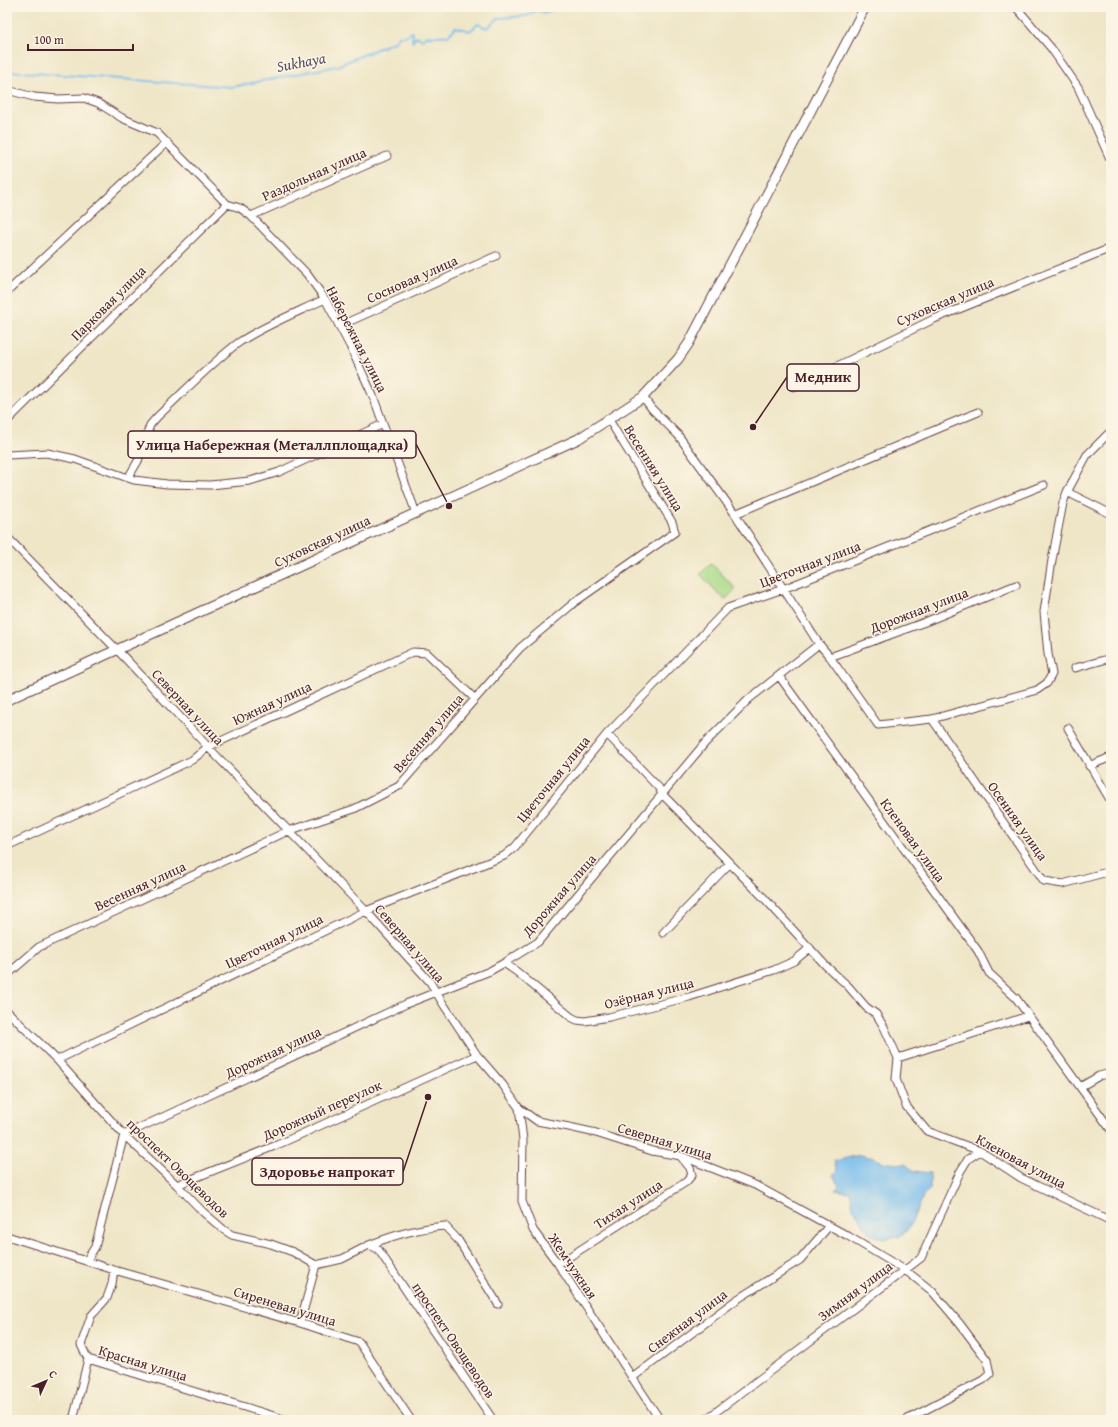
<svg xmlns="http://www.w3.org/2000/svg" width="1118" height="1427" font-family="'Gentium Book Plus',serif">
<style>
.green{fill:#a8da88;stroke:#797c5a}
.water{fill:#76bced;stroke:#606e8c}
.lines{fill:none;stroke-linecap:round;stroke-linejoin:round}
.stream{stroke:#76bced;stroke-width:2}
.minor-casing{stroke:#633d42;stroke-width:9}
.tertiary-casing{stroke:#633d42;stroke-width:11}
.minor{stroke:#fff;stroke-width:7}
.tertiary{stroke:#fff;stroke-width:9}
.labels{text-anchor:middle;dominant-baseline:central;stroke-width:3;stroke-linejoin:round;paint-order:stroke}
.street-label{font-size:14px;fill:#4a1f2b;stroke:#fcf5e5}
.water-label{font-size:15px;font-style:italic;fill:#574e65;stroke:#fcf5e5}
.leader{fill:none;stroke:#4a1f2b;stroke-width:1.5}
.callout-dot{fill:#4a1f2b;stroke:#fcf5e5;stroke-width:1.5}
.callout{fill:#fcf5e5;stroke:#4a1f2b;stroke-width:1.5}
.callout-label{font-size:15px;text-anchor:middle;font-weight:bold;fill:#4a1f2b}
</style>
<rect width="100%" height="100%" fill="#fcf5e5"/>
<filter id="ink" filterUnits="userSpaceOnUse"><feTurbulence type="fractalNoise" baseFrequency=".025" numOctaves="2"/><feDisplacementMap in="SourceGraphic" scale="8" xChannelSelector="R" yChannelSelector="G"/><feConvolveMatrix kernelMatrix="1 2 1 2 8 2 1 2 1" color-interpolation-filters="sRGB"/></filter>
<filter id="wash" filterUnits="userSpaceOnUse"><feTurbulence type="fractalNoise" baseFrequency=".012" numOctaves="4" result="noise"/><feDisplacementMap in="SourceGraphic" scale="16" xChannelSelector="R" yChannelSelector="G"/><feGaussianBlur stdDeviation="0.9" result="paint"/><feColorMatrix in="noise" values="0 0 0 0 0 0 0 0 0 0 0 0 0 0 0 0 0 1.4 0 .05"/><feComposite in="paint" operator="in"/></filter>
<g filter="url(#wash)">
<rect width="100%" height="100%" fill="#efe6c7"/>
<path class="green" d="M711 563 736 589 725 600 700 574Z"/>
<path class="water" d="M860 1155 874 1158 886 1163 905 1164 914 1171 930 1173V1189L924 1195 909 1228 899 1237 884 1239 870 1234 853 1208 850 1192 835 1190 839 1186 833 1175 837 1170 834 1161Z"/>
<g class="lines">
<path class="stream" d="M7 71 232 87 337 66 396 41 398 36H404L413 32 412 42 417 36 422 40 426 36C434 37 440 35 448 36L456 27 470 31 478 24 487 28 499 18 527 16 537 10 546 13 558 7"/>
</g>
</g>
<g filter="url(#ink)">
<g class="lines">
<defs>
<path id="minor" d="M1016 7 1051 48 1078 87 1111 161
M7 90 34 97 58 99 84 98 98 103 122 118 157 133 227 204 240 208 251 216 307 274 325 299 350 346 373 396 416 513
M251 216 387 156
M7 292 167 142
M339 326 496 256
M794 387 934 319 1111 248
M643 397 652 409 678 435 735 514 819 644 830 657 878 725 932 719 1037 690 1047 683 1052 674 1048 654 1044 612 1052 560 1063 503 1067 492 1087 455 1111 431
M7 421 227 204
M7 455 47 453 75 459 128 478 138 461 150 425 157 417C184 392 209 365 238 343 265 325 296 313 325 299
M128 478 134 480 167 484 210 485 250 481 279 472 383 424
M1067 492 1111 514
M735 514 978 412
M7 537 124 657 208 747 366 911 430 982 442 1002 477 1055 503 1085 519 1108 537 1121 569 1127 596 1133 652 1151 681 1156 755 1185 848 1236 905 1270 932 1291 960 1324 987 1360 990 1374 983 1380 906 1420
M830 657 925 622 1016 585
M1075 668 1111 658
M779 676 978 951 989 973 1016 998 1111 1130
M932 719 1044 881 1063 884 1111 871
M1068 728 1109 798
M607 734 659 788 662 794 765 899 826 966 848 986 866 1007 876 1014 884 1027 898 1058
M1089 766 1111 757
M7 846 192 760 208 747 413 652 427 653 475 699
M663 933 730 863
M504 963 517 972 571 1017 577 1020 585 1021 609 1017 689 997 774 970 794 961 810 948
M7 975 39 947 288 831 354 809 399 786 475 699 520 648 575 602 675 532 672 522 609 420
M7 1011 57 1060 124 1135 177 1185 203 1212 224 1230 232 1235 271 1244 293 1252 316 1265 342 1259 369 1245 378 1249 493 1420
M1028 1016 898 1058 896 1079 906 1106 927 1131 980 1151 1021 1178 1111 1221
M57 1060 366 911 504 856 515 847 607 734 728 608 783 589 1044 485
M1080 1087 1099 1076 1111 1073
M519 1108 523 1140 522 1201 533 1230 558 1264 660 1420
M177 1185 277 1145 477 1055
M7 1236 114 1270 300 1323 359 1342 411 1420
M369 1245C394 1235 418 1228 445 1226L458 1240 498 1304
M83 1260 88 1258 95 1247 124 1135 406 1004 490 971 504 963 538 942 705 743 749 699 819 644
M558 1264 686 1182 692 1175 690 1168 681 1157
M114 1270 112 1284 107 1298 91 1316 81 1345 88 1359 287 1420
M300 1323 316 1265
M632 1378 736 1300 800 1260 829 1226
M72 1420 74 1416 88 1359
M705 1420 921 1258 960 1172 968 1159 980 1151"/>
<path id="tertiary" d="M7 700 578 439 643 397 678 359 689 343 865 7"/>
</defs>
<use href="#minor" class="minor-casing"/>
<use href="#tertiary" class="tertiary-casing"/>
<use href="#minor" class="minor"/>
<use href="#tertiary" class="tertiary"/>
</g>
</g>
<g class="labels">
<g class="street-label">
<text transform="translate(314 174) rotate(-24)">Раздольная улица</text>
<text transform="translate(412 279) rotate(-24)">Сосновая улица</text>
<text transform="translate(945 301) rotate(-23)">Суховская улица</text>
<text transform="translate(108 303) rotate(-45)">Парковая улица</text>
<text transform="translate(357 339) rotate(63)">Набережная улица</text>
<text transform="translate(654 468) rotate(58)">Весенняя улица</text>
<text transform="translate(322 541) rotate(-25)">Суховская улица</text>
<text transform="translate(810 564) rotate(-21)">Цветочная улица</text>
<text transform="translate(919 610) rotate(-21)">Дорожная улица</text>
<text transform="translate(272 703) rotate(-25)">Южная улица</text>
<text transform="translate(188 707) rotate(47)">Северная улица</text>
<text transform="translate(428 733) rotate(-49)">Весенняя улица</text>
<text transform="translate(553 779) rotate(-51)">Цветочная улица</text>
<text transform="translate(1018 821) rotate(55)">Осенняя улица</text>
<text transform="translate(913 840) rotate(54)">Кленовая улица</text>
<text transform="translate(140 886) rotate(-25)">Весенняя улица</text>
<text transform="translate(559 895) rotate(-49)">Дорожная улица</text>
<text transform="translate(274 941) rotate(-26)">Цветочная улица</text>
<text transform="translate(410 943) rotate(49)">Северная улица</text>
<text transform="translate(649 993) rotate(-14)">Озёрная улица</text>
<text transform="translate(273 1052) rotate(-25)">Дорожная улица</text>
<text transform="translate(322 1110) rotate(-24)">Дорожный переулок</text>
<text transform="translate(665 1141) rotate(17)">Северная улица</text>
<text transform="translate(1021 1161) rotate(28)">Кленовая улица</text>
<text transform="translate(178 1168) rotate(44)">проспект Овощеводов</text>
<text transform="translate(628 1204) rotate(-33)">Тихая улица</text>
<text transform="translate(573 1266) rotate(56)">Жемчужная</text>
<text transform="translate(855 1291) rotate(-37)">Зимняя улица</text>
<text transform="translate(285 1306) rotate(17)">Сиреневая улица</text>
<text transform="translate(687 1321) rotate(-37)">Снежная улица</text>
<text transform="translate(454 1340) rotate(56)">проспект Овощеводов</text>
<text transform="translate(143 1363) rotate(17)">Красная улица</text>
</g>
<g class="water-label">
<text transform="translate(301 62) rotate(-11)">Sukhaya</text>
</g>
</g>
<path class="leader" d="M753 427L787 377M449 506L416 444M428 1097L403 1172"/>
<g class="callout-dot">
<circle cx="753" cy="427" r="4"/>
<circle cx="449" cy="506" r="4"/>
<circle cx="428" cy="1097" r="4"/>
</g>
<g class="callout">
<rect x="787" y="364" width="72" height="27" rx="4"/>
<rect x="128" y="431" width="288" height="27" rx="4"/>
<rect x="252" y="1158" width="151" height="27" rx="4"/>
</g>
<g class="callout-label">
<text x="823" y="382">Медник</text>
<text x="272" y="450">Улица Набережная (Металлплощадка)</text>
<text x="327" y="1177">Здоровье напрокат</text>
</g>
<rect width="1118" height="1427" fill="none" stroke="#fcf5e5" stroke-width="24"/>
<g transform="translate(46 1381) rotate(46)" stroke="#fcf5e5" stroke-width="3" paint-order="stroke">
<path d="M0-3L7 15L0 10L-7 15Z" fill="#4a1f2b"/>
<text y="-6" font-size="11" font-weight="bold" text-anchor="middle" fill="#4a1f2b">С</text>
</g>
<path d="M28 44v6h105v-6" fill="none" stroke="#4a1f2b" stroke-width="2"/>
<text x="34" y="44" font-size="12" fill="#4a1f2b" stroke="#fcf5e5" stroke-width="3" paint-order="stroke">100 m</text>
</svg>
